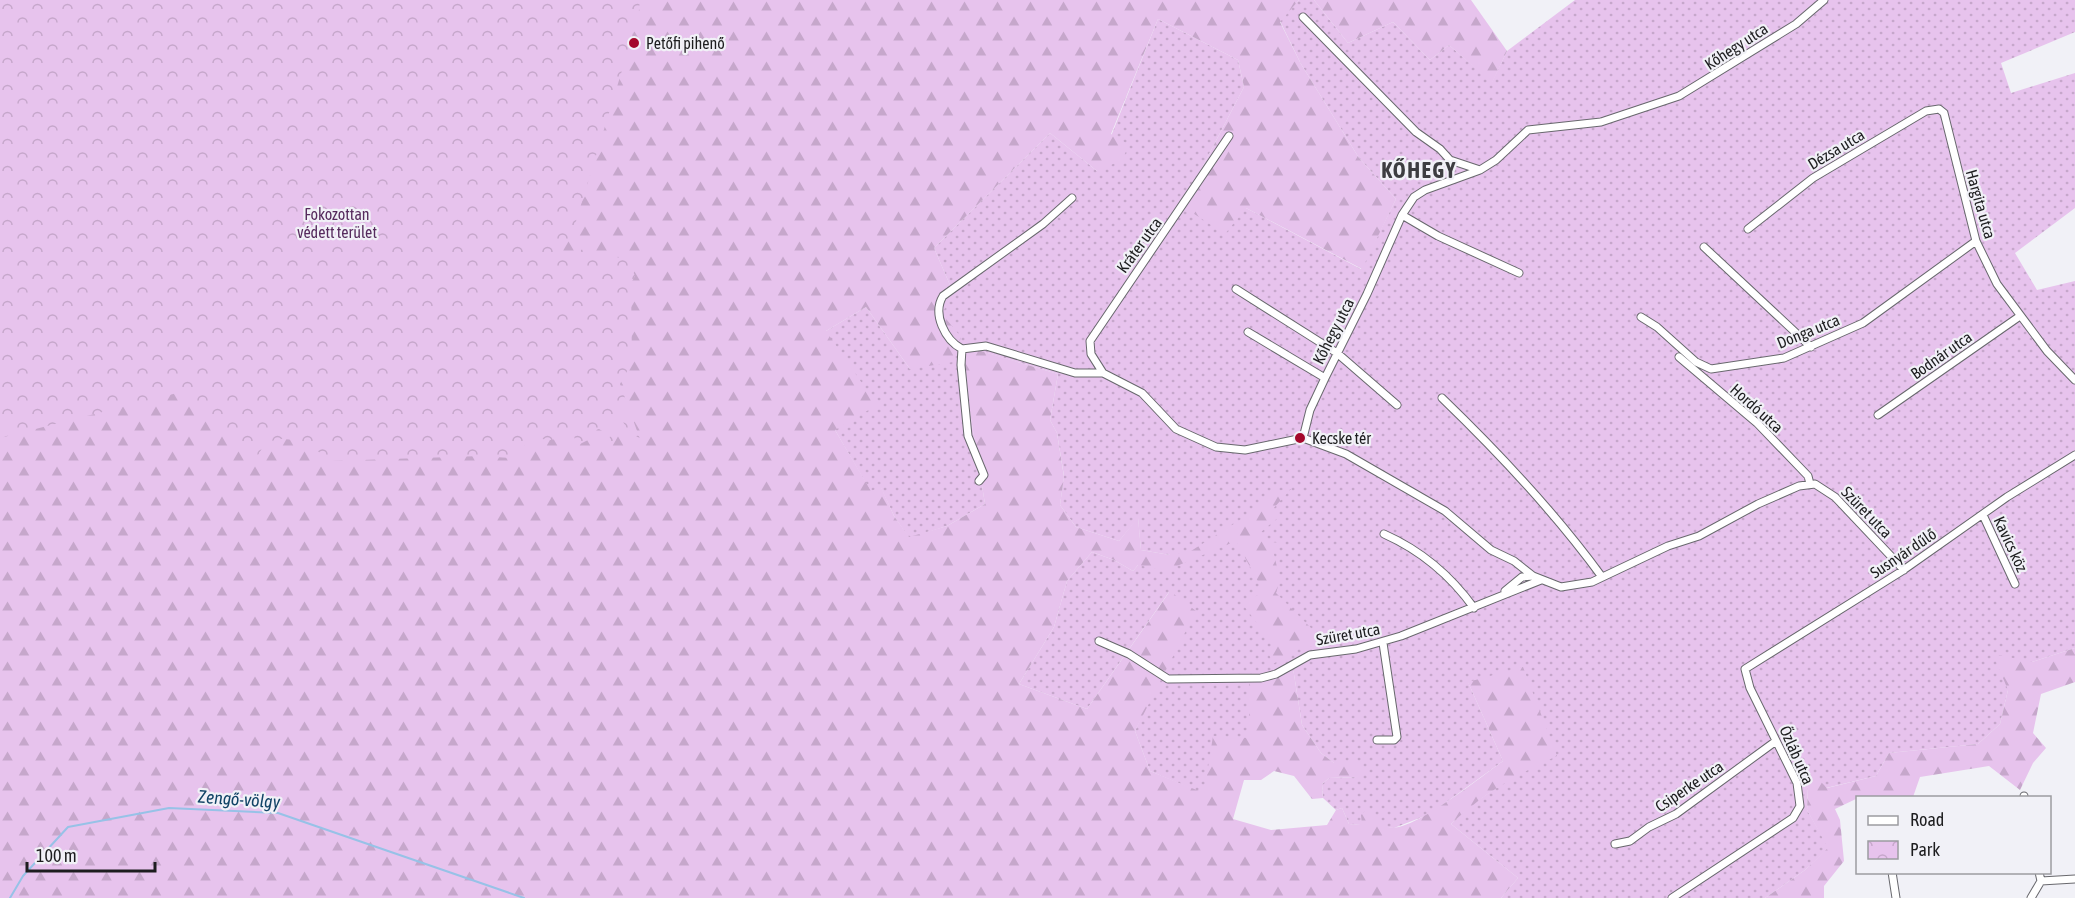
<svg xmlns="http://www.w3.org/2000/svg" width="2075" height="898" font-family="'Asap Condensed',sans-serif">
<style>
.grass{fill:url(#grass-dots)}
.forest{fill:url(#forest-firs)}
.park{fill:url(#park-crowns)}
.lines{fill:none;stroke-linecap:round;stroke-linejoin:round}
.stream{stroke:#97c2e7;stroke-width:2}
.street-casing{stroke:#68686d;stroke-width:9}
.street{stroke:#fff;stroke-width:7}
.poi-dot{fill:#a4082b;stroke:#f1f1f7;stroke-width:2}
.labels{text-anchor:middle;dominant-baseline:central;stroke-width:4.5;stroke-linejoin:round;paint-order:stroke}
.poi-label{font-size:16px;fill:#1d1d1f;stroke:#f1f1f7;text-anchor:start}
.street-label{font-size:16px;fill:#1d1d1f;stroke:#f1f1f7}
.park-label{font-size:16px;fill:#562a5d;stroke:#f1f1f7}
.water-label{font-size:18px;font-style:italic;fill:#114366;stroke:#f1f1f7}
.district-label{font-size:22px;font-weight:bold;letter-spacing:1.5px;fill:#3d3d41;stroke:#f1f1f7}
</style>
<defs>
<pattern id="grass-dots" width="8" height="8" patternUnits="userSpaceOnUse" patternTransform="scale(1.5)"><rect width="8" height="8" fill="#e7c3ed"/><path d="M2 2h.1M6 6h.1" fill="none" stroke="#c6a7cb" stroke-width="1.8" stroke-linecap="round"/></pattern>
<pattern id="forest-firs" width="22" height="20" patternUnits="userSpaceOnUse" patternTransform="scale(1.5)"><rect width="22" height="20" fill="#e7c3ed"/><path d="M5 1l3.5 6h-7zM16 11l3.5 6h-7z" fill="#c6a7cb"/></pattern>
<pattern id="park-crowns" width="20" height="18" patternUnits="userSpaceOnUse" patternTransform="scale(1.5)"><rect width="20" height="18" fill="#e7c3ed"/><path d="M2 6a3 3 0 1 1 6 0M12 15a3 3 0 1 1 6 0" fill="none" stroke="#c6a7cb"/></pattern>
</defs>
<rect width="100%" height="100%" fill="#f1f1f7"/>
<path class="grass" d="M1299 0H1314L1348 43 1393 22 1430 60 1449 45 1492 82 1507 51 1575 0H2075V32L2001 63 2011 93 2075 73V208L2015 253 2037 290 2075 281V648L2032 662 2008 690 2000 724 1978 744 1889 753 1876 776 1826 788 1795 757 1808 786 1807 810 1829 848 1805 870 1765 898H1501L1518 878 1451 824 1470 806 1518 773 1468 682 1503 761 1430 814 1394 828 1349 824 1342 808 1336 810 1323 798 1322 784 1329 778 1357 777 1359 763H1334L1321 753 1302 725 1293 668 1249 739 1204 794 1150 771 1135 731 1160 677 1169 592 1087 709 1019 684 1054 627 1067 581 1092 552 1114 560 1133 571 1138 565 1170 555 1141 550 1138 518 1119 541 1076 527 1060 505 1064 476 1057 433 1050 420 1058 374 977 350 962 363 985 504 947 526 909 538 894 516 881 488 871 492 835 430 826 331 866 307 910 369 953 292 934 248 1050 133 1097 171 1158 19 1238 60 1244 87 1182 206 1246 208 1361 269 1396 199 1359 158 1301 64 1280 21Z"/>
<path class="forest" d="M0 0H1299L1280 22 1301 64 1359 158 1396 199 1362 269 1246 208 1225 234 1182 206 1244 87 1238 60 1158 19 1111 134 1129 145 1122 160 1097 171 1050 133 934 248 953 292 942 314 961 337 953 362 910 369 866 307 826 331 877 405 835 430 871 491 881 487 894 516 909 537 947 526 985 504 962 363 964 355 971 348 1058 374 1050 420 1057 433 1064 477 1060 505 1076 527 1119 541 1138 517 1141 550 1170 555 1191 551 1240 520 1277 491 1291 489 1272 510 1279 517 1261 532 1270 542 1282 543 1273 550 1280 580 1276 593 1328 645 1300 648 1273 664 1268 652 1276 644 1271 642 1244 606V600L1259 595 1261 587 1236 541 1165 571 1138 565 1133 571 1114 560 1092 552 1067 581 1054 627 1019 684 1087 709 1170 591 1196 611 1135 731 1150 771 1204 793 1213 736 1249 738V675L1293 668 1302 725 1321 753 1334 763H1359L1365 769 1357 777 1329 778 1322 784 1323 798 1312 799 1294 776 1274 771 1261 780H1244L1233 819 1271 830 1327 825 1336 810 1342 808 1349 824 1362 825 1361 815 1366 810C1373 816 1380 825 1388 827 1410 835 1483 775 1503 761L1468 682 1523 667 1557 756C1517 774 1483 794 1451 824L1518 878 1501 898H0Z
M1314 0H1471L1507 51 1492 83 1449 45 1430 60 1393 22 1348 43Z
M2075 648V682L2041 694 2033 733 2046 748 2033 763 2020 790 1989 766 1920 777 1913 797 1858 798 1835 809 1840 820 1844 861 1824 886V898H1765L1805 870 1828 848 1807 810 1808 786 1794 755 1827 788 1876 776 1889 753 1978 744 2000 724 2008 690 1993 654 2032 662Z"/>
<path class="park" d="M0 0H640L638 18 573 231 558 257 584 249 628 260 635 276 631 283 632 362 620 384 640 439 627 429 622 420 611 423 616 440 609 443 610 436 599 429 590 432 588 440 576 446 574 435 551 440 524 437V459L481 456 331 461C316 448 284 429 265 445 262 447 259 454 257 457L181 392 0 438Z"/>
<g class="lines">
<path class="stream" d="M10 898 23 876 68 827 169 808 278 813 524 898"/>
<defs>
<path id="street" d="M1303 17 1416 132 1440 149 1450 160 1480 170
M1402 215 1438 236 1519 273
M1748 229 1813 178 1926 111 1939 109 1944 113 1976 241 1997 284 2047 351 2075 380
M1704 247 1811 347
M1236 289 1337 353 1397 405
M1641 317 1657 327 1696 362 1711 369 1784 358 1863 323 1976 241
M1248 332 1325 378
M962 349C945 340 932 314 943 296L1043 224 1072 198
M1679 357 1757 423 1808 476 1810 484
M1103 373 1091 354 1090 341 1229 136
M1442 398C1500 454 1554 511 1602 577
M1878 415 2020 316
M1303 438 1310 410 1325 378 1367 294 1402 215 1414 197 1425 190 1480 170 1496 160 1528 130 1601 122 1679 96 1796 24 1824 0
M1303 438 1346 454 1445 511 1491 550 1514 561 1533 576 1561 587 1592 582 1668 546 1699 536 1758 504 1799 486 1815 484 1835 497 1904 570
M979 481 984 475 968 436 961 365 962 349 986 346 1075 373H1103L1142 393 1176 429 1216 447 1245 450 1303 438
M1983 515 2015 584
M1384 534C1420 550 1451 576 1474 608
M1505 591 1522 577 1533 576
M1099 641 1129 654 1168 679 1261 678 1276 674 1310 655 1356 649 1401 636 1541 580
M1377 740H1394L1397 737 1383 643
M2024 796V798
M1615 844 1630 841 1649 827 1676 814 1776 741
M1892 872 1896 898
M2039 872 2041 881
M2041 881 2075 879
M1672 898 1793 818 1800 806 1797 783 1750 688 1745 669 1902 571 2007 497 2075 455
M2031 898 2041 881"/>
</defs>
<use href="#street" class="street-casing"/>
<use href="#street" class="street"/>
</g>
<g class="poi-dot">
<circle cx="634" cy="43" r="6"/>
<circle cx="1300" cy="438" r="6"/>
</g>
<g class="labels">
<g class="poi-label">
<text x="646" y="43">Petőfi pihenő</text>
<text x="1312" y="438">Kecske tér</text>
</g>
<g class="street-label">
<text transform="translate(1736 46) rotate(-33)">Kőhegy utca</text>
<text transform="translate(1836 149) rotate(-31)">Dézsa utca</text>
<text transform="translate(1981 204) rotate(74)">Hargita utca</text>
<text transform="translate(1139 245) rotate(-54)">Kráter utca</text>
<text transform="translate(1333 331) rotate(-63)">Kőhegy utca</text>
<text transform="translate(1808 331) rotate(-22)">Donga utca</text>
<text transform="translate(1941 355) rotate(-35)">Bodnár utca</text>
<text transform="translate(1757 408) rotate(42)">Hordó utca</text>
<text transform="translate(1867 512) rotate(46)">Szüret utca</text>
<text transform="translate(2011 544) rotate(65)">Kavics köz</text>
<text transform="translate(1903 553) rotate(-34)">Susnyár dűlő</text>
<text transform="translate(1348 634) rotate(-10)">Szüret utca</text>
<text transform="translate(1797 755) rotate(66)">Őzláb utca</text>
<text transform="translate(1689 786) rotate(-34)">Csiperke utca</text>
</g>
<g class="park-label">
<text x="337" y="214">Fokozottan<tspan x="337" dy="18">védett terület</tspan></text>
</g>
<g class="water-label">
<text transform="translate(239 799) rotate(4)">Zengő-völgy</text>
</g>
<g class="district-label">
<text x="1419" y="170">KŐHEGY</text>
</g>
</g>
<rect x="1856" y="796" width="195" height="78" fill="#f1f1f7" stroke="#9c9ca1" stroke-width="1.5"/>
<rect x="1868" y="816" width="30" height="9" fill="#ffffff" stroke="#9c9ca1" stroke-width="1.5"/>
<text x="1910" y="826" font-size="18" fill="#1d1d1f">Road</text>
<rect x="1868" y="841" width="30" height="18" fill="url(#park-crowns)" stroke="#9c9ca1" stroke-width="1.5"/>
<text x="1910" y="856" font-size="18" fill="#1d1d1f">Park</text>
<path d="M27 862v9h128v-9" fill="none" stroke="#1d1d1f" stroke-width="3"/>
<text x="36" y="862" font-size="18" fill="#1d1d1f" stroke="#f1f1f7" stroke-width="4.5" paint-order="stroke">100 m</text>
</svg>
